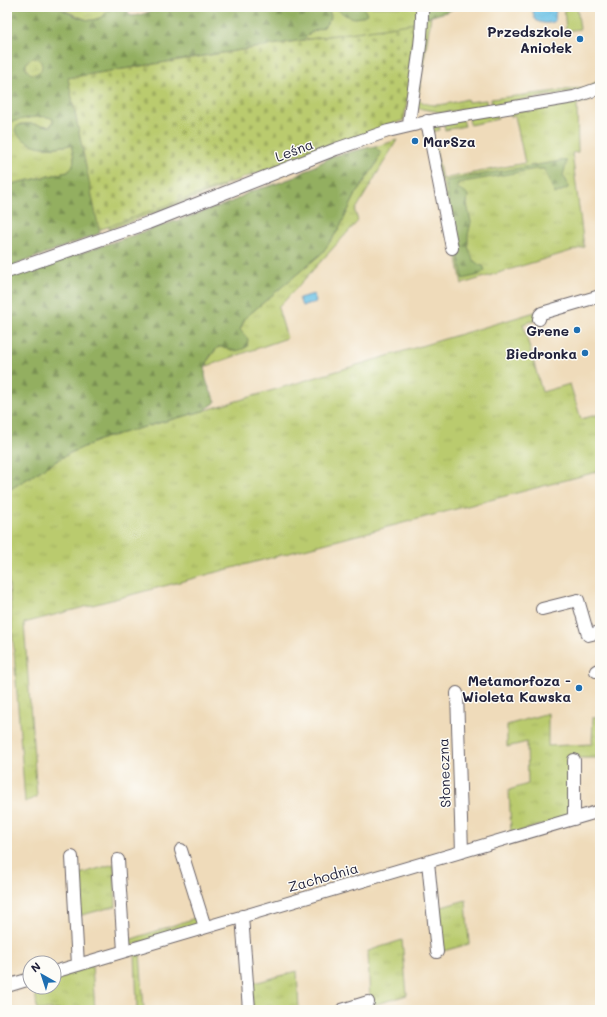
<svg xmlns="http://www.w3.org/2000/svg" width="607" height="1017" font-family="Mali,sans-serif">
<style>
.grass{fill:url(#grass-tufts);stroke:#6e7654}
.forest{fill:url(#forest-firs);stroke:#5a684e}
.wetland{fill:url(#wetland-marsh);stroke:#6e7654}
.cemetery{fill:url(#cemetery-stones);stroke:#6e7654}
.park{fill:#bacb6e;stroke:#6e7654}
.water{fill:url(#water-waves);stroke:#457290}
.lines{fill:none;stroke-linecap:round;stroke-linejoin:round}
.minor-casing{stroke:#6a6367;stroke-width:14}
.minor{stroke:#fff;stroke-width:12}
.poi-dot{fill:#1f6fb2;stroke:#fdfcf7;stroke-width:1.5}
.labels{text-anchor:middle;dominant-baseline:central;stroke-width:3;stroke-linejoin:round;paint-order:stroke}
.poi-label{font-size:14px;font-weight:bold;fill:#22223b;stroke:#fdfcf7;text-anchor:end}
.street-label{font-size:14px;fill:#22223b;stroke:#fdfcf7}
</style>
<defs>
<pattern id="grass-tufts" width="24" height="20" patternUnits="userSpaceOnUse"><rect width="24" height="20" fill="#bacb6e"/><path d="M3 7l-1-3M5 7V3M7 7l1-3M15 17l-1-3M17 17v-4M19 17l1-3" fill="none" stroke="#a0ae60"/></pattern>
<pattern id="forest-firs" width="22" height="20" patternUnits="userSpaceOnUse"><rect width="22" height="20" fill="#93af61"/><path d="M5 1l3.5 6h-7zM16 11l3.5 6h-7z" fill="#788e51"/></pattern>
<pattern id="wetland-marsh" width="20" height="14" patternUnits="userSpaceOnUse"><rect width="20" height="14" fill="#bacb6e"/><path d="M1 5h8M5 5V1M11 12h8M15 12V8" fill="none" stroke="#a0ae60"/></pattern>
<pattern id="cemetery-stones" width="16" height="16" patternUnits="userSpaceOnUse"><rect width="16" height="16" fill="#bacb6e"/><path d="M2 7V4a2 2 0 0 1 4 0v3zM10 15v-3a2 2 0 0 1 4 0v3z" fill="#a0ae60"/></pattern>
<pattern id="water-waves" width="16" height="10" patternUnits="userSpaceOnUse"><rect width="16" height="10" fill="#68c1e6"/><path d="M0 5q4-4 8 0t8 0" fill="none" stroke="#559cbc"/></pattern>
</defs>
<rect width="100%" height="100%" fill="#fdfcf7"/>
<filter id="ink" filterUnits="userSpaceOnUse"><feTurbulence type="fractalNoise" baseFrequency=".025" numOctaves="2"/><feDisplacementMap in="SourceGraphic" scale="8" xChannelSelector="R" yChannelSelector="G"/><feConvolveMatrix kernelMatrix="1 2 1 2 8 2 1 2 1" color-interpolation-filters="sRGB"/></filter>
<filter id="wash" filterUnits="userSpaceOnUse"><feTurbulence type="fractalNoise" baseFrequency=".012" numOctaves="4" result="noise"/><feDisplacementMap in="SourceGraphic" scale="16" xChannelSelector="R" yChannelSelector="G"/><feGaussianBlur stdDeviation="0.9" result="paint"/><feColorMatrix in="noise" values="0 0 0 0 0 0 0 0 0 0 0 0 0 0 0 0 0 1.4 0 .05"/><feComposite in="paint" operator="in"/></filter>
<g filter="url(#wash)">
<rect width="100%" height="100%" fill="#efdbba"/>
<path class="grass" d="M59 7H110L106 13 102 17 90 21 68 12Z
M328 7H424L425 17 431 16 418 98C427 111 455 102 467 99L468 102 486 100 487 106 440 113 435 111 416 108V24L303 40 310 33 324 27 330 13Z
M600 79V84L588 89 492 105 491 99 589 87Z
M590 100V101L577 104 578 152 572 153 584 247 462 284 442 180H440L430 133 432 127 439 123 440 130 432 132 442 179 525 163 515 116 511 117 510 112 527 110V112Z
M497 114 498 119 470 125 469 118Z
M49 116 53 119V123L49 126 28 124H20L26 141C44 150 52 148 71 145 74 157 77 162 68 172L7 185V123L22 118Z
M463 119 465 126 445 130 443 122Z
M397 140 355 211 358 221 278 308 287 338 207 366 208 360 218 347H226L231 350 247 339 240 330 245 318 322 253 339 229 356 194 376 164 381 153 375 147Z
M223 185 224 187 110 229 109 226Z
M535 312 537 320 523 324 542 392 570 384 581 419 600 414V471L24 623 37 797 25 802 7 558V491L68 454 104 438 203 411Z
M548 713V746L592 744 593 717 600 716V758H577V814L511 834 509 790 528 784 527 742 507 747V725Z
M114 864 116 906 78 916 76 875Z
M466 900 469 944 440 952 435 909Z
M198 917 200 925 126 947V941Z
M402 940 407 995 370 1006 368 951Z
M140 951 144 1010H130L137 1008 135 953Z
M92 965 95 1010H37L35 987H54V977Z
M297 971 299 1010H253L251 984Z"/>
<path class="forest" d="M7 7C23 7 41 5 57 7 59 7 62 9 65 11 81 19 99 28 110 7H127L128 12 131 16C143 16 153 9 165 7 176 5 187 10 199 7H328L331 18 324 27 310 33 303 40 68 78 100 233 7 268V185L68 172C77 162 74 157 71 145 49 148 31 151 15 131L16 127C25 121 39 125 49 126L53 123V119C44 113 18 120 7 123Z
M335 7H363L367 14C354 22 346 17 335 7Z
M424 7H456L449 11 425 18Z
M371 147H375L381 153 376 164 356 194 339 229 322 253 245 318 240 330 248 339 247 347C230 356 233 346 218 347 215 351 210 355 208 360 200 376 210 389 216 402L203 411 104 438 68 454 7 491V278L232 202 251 191 270 186 295 177 333 156Z
M566 160V165L563 175 567 182 568 188 555 194 544 169H536L458 183 457 188 468 195 467 204 471 222 468 235V246L473 260 478 264 483 266 485 270 479 275 463 279 445 181Z"/>
<path class="wetland" d="M26 66a8 8 0 1 1 16 0a8 8 0 1 1-16 0Z"/>
<path class="cemetery" d="M416 23 419 27 404 120 99 230 68 78 329 36Z"/>
<path class="park" d="M564 7H577L580 29 566 31Z"/>
<path class="water" d="M533 7H556L555 21C551 24 540 24 536 20 533 17 533 11 533 7Z
M314 294 316 302 302 306 299 298Z"/>
</g>
<g filter="url(#ink)">
<g class="lines">
<defs>
<path id="minor" d="M427 121 452 248
M409 125C413 86 423 45 422 7
M7 272 148 223 336 149 388 131 435 120 574 97 600 88
M539 319 540 315 542 313 600 296
M542 609 578 600 588 635 600 632
M596 671 600 669
M457 693 462 852
M574 819V760
M181 850 205 927
M72 857 78 965
M118 860 124 951
M428 862 437 952
M242 916 249 1010
M54 972 600 811
M7 986 30 979
M342 1010 368 1002"/>
</defs>
<use href="#minor" class="minor-casing"/>
<use href="#minor" class="minor"/>
</g>
</g>
<g class="poi-dot">
<circle cx="580" cy="39" r="4"/>
<circle cx="415" cy="141" r="4"/>
<circle cx="577" cy="330" r="4"/>
<circle cx="585" cy="353" r="4"/>
<circle cx="579" cy="688" r="4"/>
</g>
<g class="labels">
<g class="poi-label">
<text x="572" y="31">Przedszkole<tspan x="572" dy="16">Aniołek</tspan></text>
<text x="423" y="141" text-anchor="start">MarSza</text>
<text x="569" y="330">Grene</text>
<text x="577" y="353">Biedronka</text>
<text x="571" y="680">Metamorfoza -<tspan x="571" dy="16">Wioleta Kawska</tspan></text>
</g>
<g class="street-label">
<text transform="translate(294 150) rotate(-21)">Leśna</text>
<text transform="translate(444 773) rotate(-92)">Słoneczna</text>
<text transform="translate(323 877) rotate(-16)">Zachodnia</text>
</g>
</g>
<rect width="607" height="1017" fill="none" stroke="#fdfcf7" stroke-width="24"/>
<g transform="translate(42 975) rotate(321)"><circle r="19" fill="#fdfcf7" stroke="#a5a5ac"/>
<path d="M0-3L7 15L0 10L-7 15Z" fill="#1f6fb2"/>
<text y="-6" font-size="11" font-weight="bold" text-anchor="middle" fill="#22223b">N</text>
</g>
</svg>
